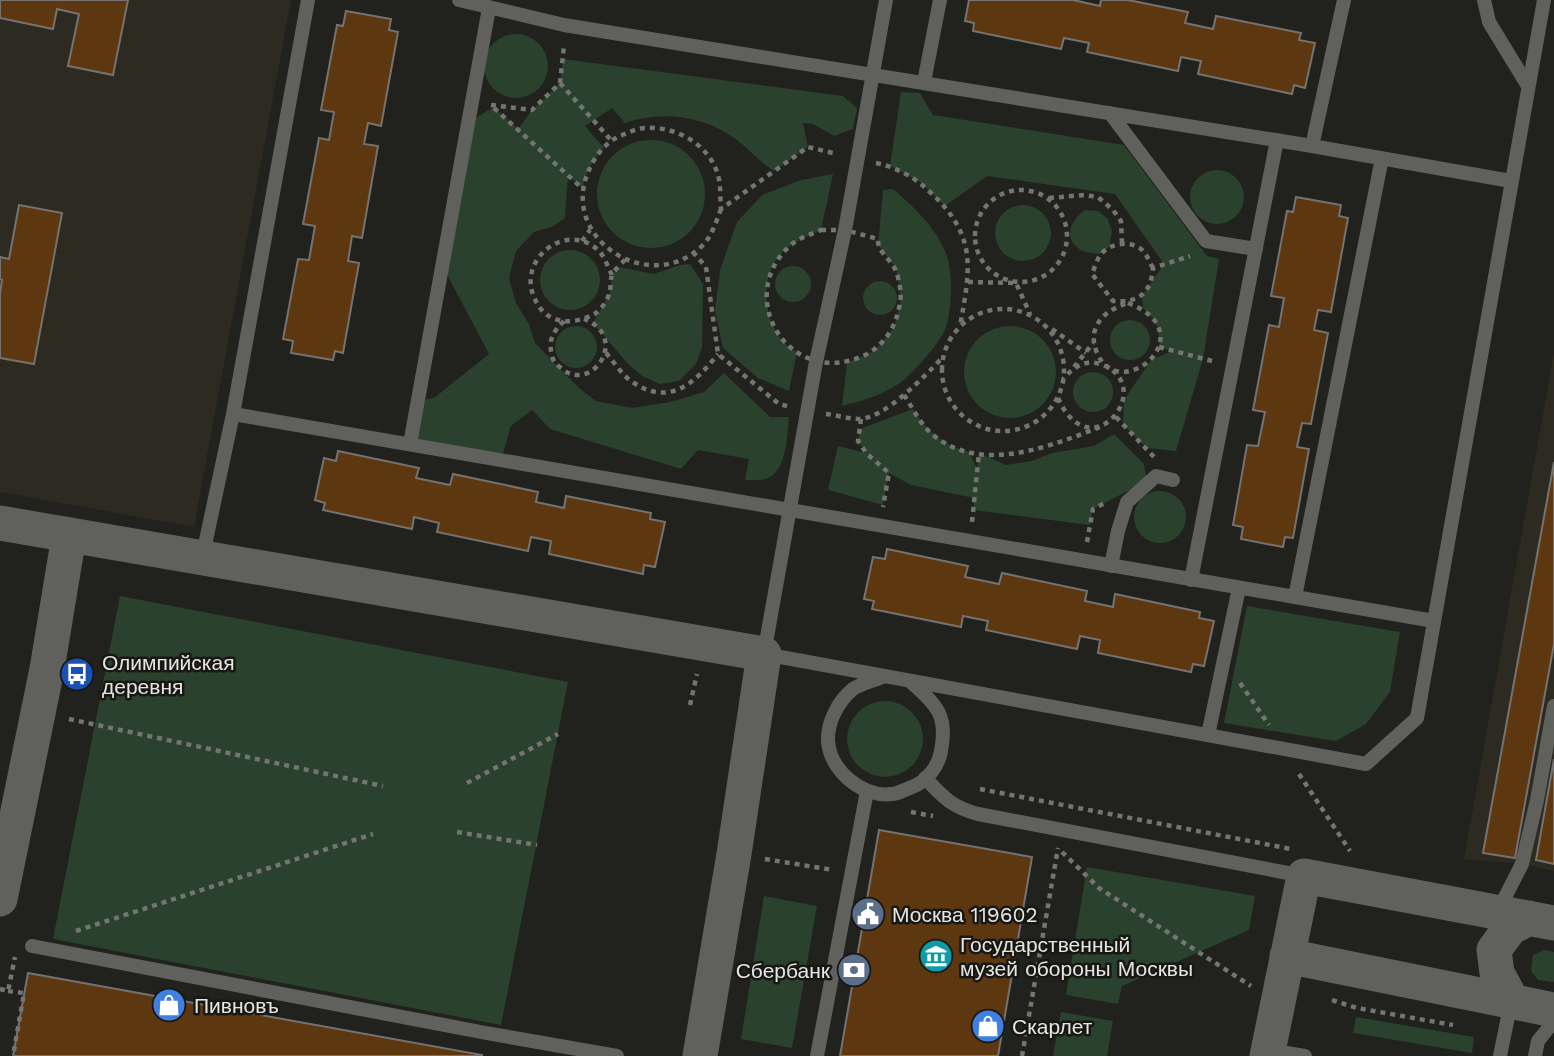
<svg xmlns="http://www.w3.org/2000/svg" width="1554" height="1056" font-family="'Work Sans',sans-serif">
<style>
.built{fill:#2c2a21}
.green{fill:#29412d}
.building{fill:#5c3710;stroke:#75726f;stroke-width:2}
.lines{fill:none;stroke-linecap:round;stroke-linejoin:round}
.path{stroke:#747471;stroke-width:4.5;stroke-dasharray:5 5;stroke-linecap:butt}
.service{stroke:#60605c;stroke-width:14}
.tertiary{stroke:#60605c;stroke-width:35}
.labels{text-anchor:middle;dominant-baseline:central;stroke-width:5;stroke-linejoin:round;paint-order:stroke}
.poi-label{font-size:21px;fill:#e5e5e3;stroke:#181714;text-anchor:start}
</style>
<rect width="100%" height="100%" fill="#21211e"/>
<path class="built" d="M0 0H291L194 527 0 492Z
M1554 352V871L1522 864 1464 859Z"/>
<path class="green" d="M484 66a32 32 0 1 1 64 0a32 32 0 1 1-64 0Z
M563 59 843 96 857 108 853 129 834 136 813 124 803 123 808 147 774 171C758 161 747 146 731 136 700 115 660 111 625 123L612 108 585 126 604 148C593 160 585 173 583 189L568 176 565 218 552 227 534 232 516 251 509 278 516 303 529 324 535 343 579 388 596 401 632 408 670 402 704 392 724 373 770 417H789C787 435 787 470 768 478 762 481 752 480 745 480L749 459 698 450 681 469 550 429 532 410 511 426 501 460 410 444 418 401 434 398 489 354 443 267 470 121 494 107 518 129 532 110 560 83Z
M901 92 920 93 933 115 1124 145 1207 256 1219 259 1203 359 1176 451 1147 448 1123 425 1124 400 1151 360 1172 351 1159 347C1160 329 1156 320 1143 308L1142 296 1164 264 1115 194 987 176 945 206 920 182 890 166Z
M597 194a54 54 0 1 1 108 0a54 54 0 1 1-108 0Z
M1190 197a27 27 0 1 1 54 0a27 27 0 1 1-54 0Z
M833 174 821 230C803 238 783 246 773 265 759 293 768 337 797 352L789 391 758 378 723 348 715 311 720 270 737 222 762 195 801 180Z
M893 189C914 207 941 232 948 260 953 279 952 317 943 334 934 349 911 376 897 385 879 396 862 401 842 406L847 363 874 351 894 328 901 299 896 269 878 245 883 190Z
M995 233a28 28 0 1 1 56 0a28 28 0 1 1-56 0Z
M1085 210 1098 211 1108 219 1112 232 1109 247 1100 254C1095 253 1088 253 1083 251 1062 241 1069 221 1085 210Z
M540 280a30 30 0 1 1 60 0a30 30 0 1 1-60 0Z
M690 264 703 284 702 348 696 364 679 381 660 384 642 376 628 364 593 323 610 293 612 275 619 267 654 274 680 265Z
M775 284a18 18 0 1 1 36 0a18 18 0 1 1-36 0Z
M863 298a17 17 0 1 1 34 0a17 17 0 1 1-34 0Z
M1110 340a20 20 0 1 1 40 0a20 20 0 1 1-40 0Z
M555 347a21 21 0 1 1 42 0a21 21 0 1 1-42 0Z
M964 372a46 46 0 1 1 92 0a46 46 0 1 1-92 0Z
M1073 392a20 20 0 1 1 40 0a20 20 0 1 1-40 0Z
M913 409C928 432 943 445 969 452L977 469 979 453 1006 465 1032 461 1052 453 1094 446 1114 434 1144 464 1147 481 1093 509 1090 525 973 510 974 498 911 485 889 473 883 505 828 490 838 446 866 453 858 441 860 429Z
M1134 517a26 26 0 1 1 52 0a26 26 0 1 1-52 0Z
M120 596 568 682 501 1025 53 939Z
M1247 606 1400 632 1390 692 1366 724 1336 741 1224 723Z
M847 739a38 38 0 1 1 76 0a38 38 0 1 1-76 0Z
M1087 867 1255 896 1249 930 1122 986 1118 1004 1066 995Z
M764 896 817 906 792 1048 741 1039Z
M1544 950 1554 952V982L1538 980 1531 971 1533 955Z
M1061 1012 1113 1021 1107 1056H1053Z
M1356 1017 1474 1037 1472 1053 1353 1033Z"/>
<path class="building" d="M0 0H128L113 75 68 66 79 14 57 9 53 29 0 18Z
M969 0H1073L1100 6 1101 0H1128L1188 12 1185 23 1213 29 1216 16 1301 33 1299 40 1315 43 1305 88 1294 85 1292 94 1198 74 1201 61 1181 57 1178 71 1087 52 1089 43 1064 38 1061 49 973 31 974 23 965 21Z
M346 11 391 19 389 30 398 32 381 126 368 123 364 144 378 146 362 238 352 236 348 261 359 263 343 353 335 351 333 360 291 353 293 341 283 339 298 259 309 260 315 226 303 224 319 138 329 140 334 112 321 110 337 25 343 26Z
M1296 197 1341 205 1339 216 1348 218 1331 312 1318 310 1314 330 1328 333 1311 424 1302 423 1297 447 1309 449 1293 538 1285 537 1283 547 1241 539 1243 527 1233 525 1247 445 1258 446 1265 412 1253 410 1269 325 1279 327 1284 298 1271 296 1287 211 1293 212Z
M19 205 62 213 34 364 0 358V293L2 280 0 279V257L9 259Z
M338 451 419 468 416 478 450 485 453 474 538 492 536 502 564 508 566 496 651 513 650 519 665 522 655 567 644 565 643 574 549 554 551 541 531 537 528 551 437 532 439 523 414 517 412 529 323 510 325 503 315 500 324 458 336 461Z
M1554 462V644L1515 858 1483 853Z
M887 549 968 566 965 577 999 584 1002 573 1087 591 1085 601 1113 607 1115 594 1200 612 1199 618 1214 621 1204 666 1193 664 1191 672 1098 653 1100 640 1080 636 1077 649 986 630 988 621 963 616 961 627 872 609 874 601 864 599 873 557 885 559Z
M1554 759V864L1536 860Z
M879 830 1032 857 998 1056H840Z
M879 830 1032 857 998 1056H840Z
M28 973 482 1055V1056H13Z"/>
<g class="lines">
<path class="path" d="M560 83 611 140
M491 105 532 110 560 83 564 46
M494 108 583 189
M876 163C896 167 914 177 929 191 977 235 971 266 960 326
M975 236a46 46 0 1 1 92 0a46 46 0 1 1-92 0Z
M1049 198 1084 195 1098 197 1113 210 1121 221 1122 243
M721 209C716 222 712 236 702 246 649 297 558 238 589 170 595 156 606 142 620 136 628 133 637 128 645 128 675 126 707 143 717 172 721 183 720 197 721 209L808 147 837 154
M821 230H845L878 239C877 252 891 259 896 271 899 279 902 294 900 302 897 325 885 346 863 356 788 389 732 295 792 244 799 238 812 234 821 230Z
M582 241 590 230
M693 252 706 267 718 354 779 404 787 406
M1153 268C1150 263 1148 257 1144 252 1134 240 1112 242 1102 253 1097 258 1095 267 1092 274L1113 301C1138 303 1151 294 1153 268L1190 256
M612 275C608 268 605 257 599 251 568 220 517 258 534 297 538 307 544 315 555 319 567 324 585 320 596 313 602 309 609 297 610 291 611 286 610 279 612 275 615 269 622 263 626 259
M968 282 1016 283 1030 314
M1128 303C1207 333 1120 406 1097 353 1086 326 1105 310 1128 303Z
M942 370a61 61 0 1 1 122 0a61 61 0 1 1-122 0Z
M564 321C553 332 548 340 552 355 553 362 556 364 561 368 591 395 631 337 584 319
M1052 329 1086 353
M1159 347 1212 361
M606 353C614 362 622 375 631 381 669 408 695 383 718 354
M1074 367 1093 343
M904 395C914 410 922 428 937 438 985 473 1051 446 1100 427
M1058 398C1091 473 1160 384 1100 364 1084 359 1073 368 1063 379
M826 414C837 415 849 419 859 419 884 419 925 376 942 358
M1116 417 1154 457
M861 419 858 441 867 454 889 473 883 507
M972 522 979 453
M1087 542 1093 509 1105 503
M1240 683 1269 725
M690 705 697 674
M69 719 383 786
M1299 774 1350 851
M467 783 558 734
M980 789 1291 849
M911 812 933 816
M457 832 537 845
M1062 852 1099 888 1251 986
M765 859 833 870
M76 931 373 834
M0 989 8 991 15 957
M8 991 24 993 13 1056
M1332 1000 1357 1008 1453 1025
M1022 1056 1058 848"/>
<path class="service" d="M459 0 564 25 1312 146 1511 181
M886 0 845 230 816 362 764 654 1366 764 1417 718 1544 0
M1484 0 1489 22 1528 86
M924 82 940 0
M1110 113 1206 241 1256 249
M1312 146 1344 0
M233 414 1295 597 1382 158
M410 444 489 8
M202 559 233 414 308 0
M1111 566 1118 531 1127 502 1156 476 1173 480
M1191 580 1277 140
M1295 597 1434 621
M882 677C873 681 860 684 853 689 838 701 827 723 828 741 830 771 863 798 892 794 898 794 906 789 912 787 926 782 939 766 941 751 948 716 937 705 912 683
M1208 735 1239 588
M925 778C944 798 952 807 978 814L1304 876
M1498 911 1522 864 1537 800 1554 706
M32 946 486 1033 617 1056
M1268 1050 1305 1056
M817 1056 867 791
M1500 1056 1511 1002
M1535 1056 1538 1041 1554 1021"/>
<path class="tertiary" d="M0 523 764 654 734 854 700 1056
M0 899 47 669 69 536
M1287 956 1554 1010
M1512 1001 1497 973 1494 950 1510 928 1529 918
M1267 1056 1304 876 1554 923"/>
</g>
<defs>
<symbol id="bus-disc" viewBox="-11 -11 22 22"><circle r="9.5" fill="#1a4fb4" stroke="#181714"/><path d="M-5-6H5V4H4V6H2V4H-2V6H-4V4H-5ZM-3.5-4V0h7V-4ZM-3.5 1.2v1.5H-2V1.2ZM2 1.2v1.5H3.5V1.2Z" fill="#fff"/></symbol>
<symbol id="civic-disc" viewBox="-11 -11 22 22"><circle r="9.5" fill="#5c6f8a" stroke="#181714"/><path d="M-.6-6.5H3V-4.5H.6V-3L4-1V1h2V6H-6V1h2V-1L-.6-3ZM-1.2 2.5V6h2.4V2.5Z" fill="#fff"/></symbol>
<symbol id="museum-disc" viewBox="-11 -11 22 22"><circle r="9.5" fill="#0f9aa8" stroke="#181714"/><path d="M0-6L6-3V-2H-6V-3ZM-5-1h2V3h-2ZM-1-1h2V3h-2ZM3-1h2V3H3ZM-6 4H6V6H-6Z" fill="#fff"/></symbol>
<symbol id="bank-disc" viewBox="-11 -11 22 22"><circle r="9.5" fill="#5c6f8a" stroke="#181714"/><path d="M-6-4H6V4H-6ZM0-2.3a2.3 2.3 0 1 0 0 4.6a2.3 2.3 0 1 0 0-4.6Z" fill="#fff"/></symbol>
<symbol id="shop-disc" viewBox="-11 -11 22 22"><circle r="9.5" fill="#3f7fe0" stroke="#181714"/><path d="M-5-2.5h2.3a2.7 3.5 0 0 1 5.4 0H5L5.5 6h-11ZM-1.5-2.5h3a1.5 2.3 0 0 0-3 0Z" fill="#fff"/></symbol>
</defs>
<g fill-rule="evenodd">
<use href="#bus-disc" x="58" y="655" width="38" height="38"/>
<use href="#civic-disc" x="849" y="895" width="38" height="38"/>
<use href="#museum-disc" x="917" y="937" width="38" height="38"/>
<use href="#bank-disc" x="835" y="951" width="38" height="38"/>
<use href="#shop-disc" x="150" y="986" width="38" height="38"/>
<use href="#shop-disc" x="969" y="1007" width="38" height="38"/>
</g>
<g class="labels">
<g class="poi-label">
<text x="102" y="662">Олимпийская<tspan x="102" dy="24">деревня</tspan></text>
<text x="892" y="914">Москва 119602</text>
<text x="960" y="944">Государственный<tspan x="960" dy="24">музей обороны Москвы</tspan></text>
<text x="830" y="970" text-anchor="end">Сбербанк</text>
<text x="194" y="1005">Пивновъ</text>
<text x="1012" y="1026">Скарлет</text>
</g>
</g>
</svg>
